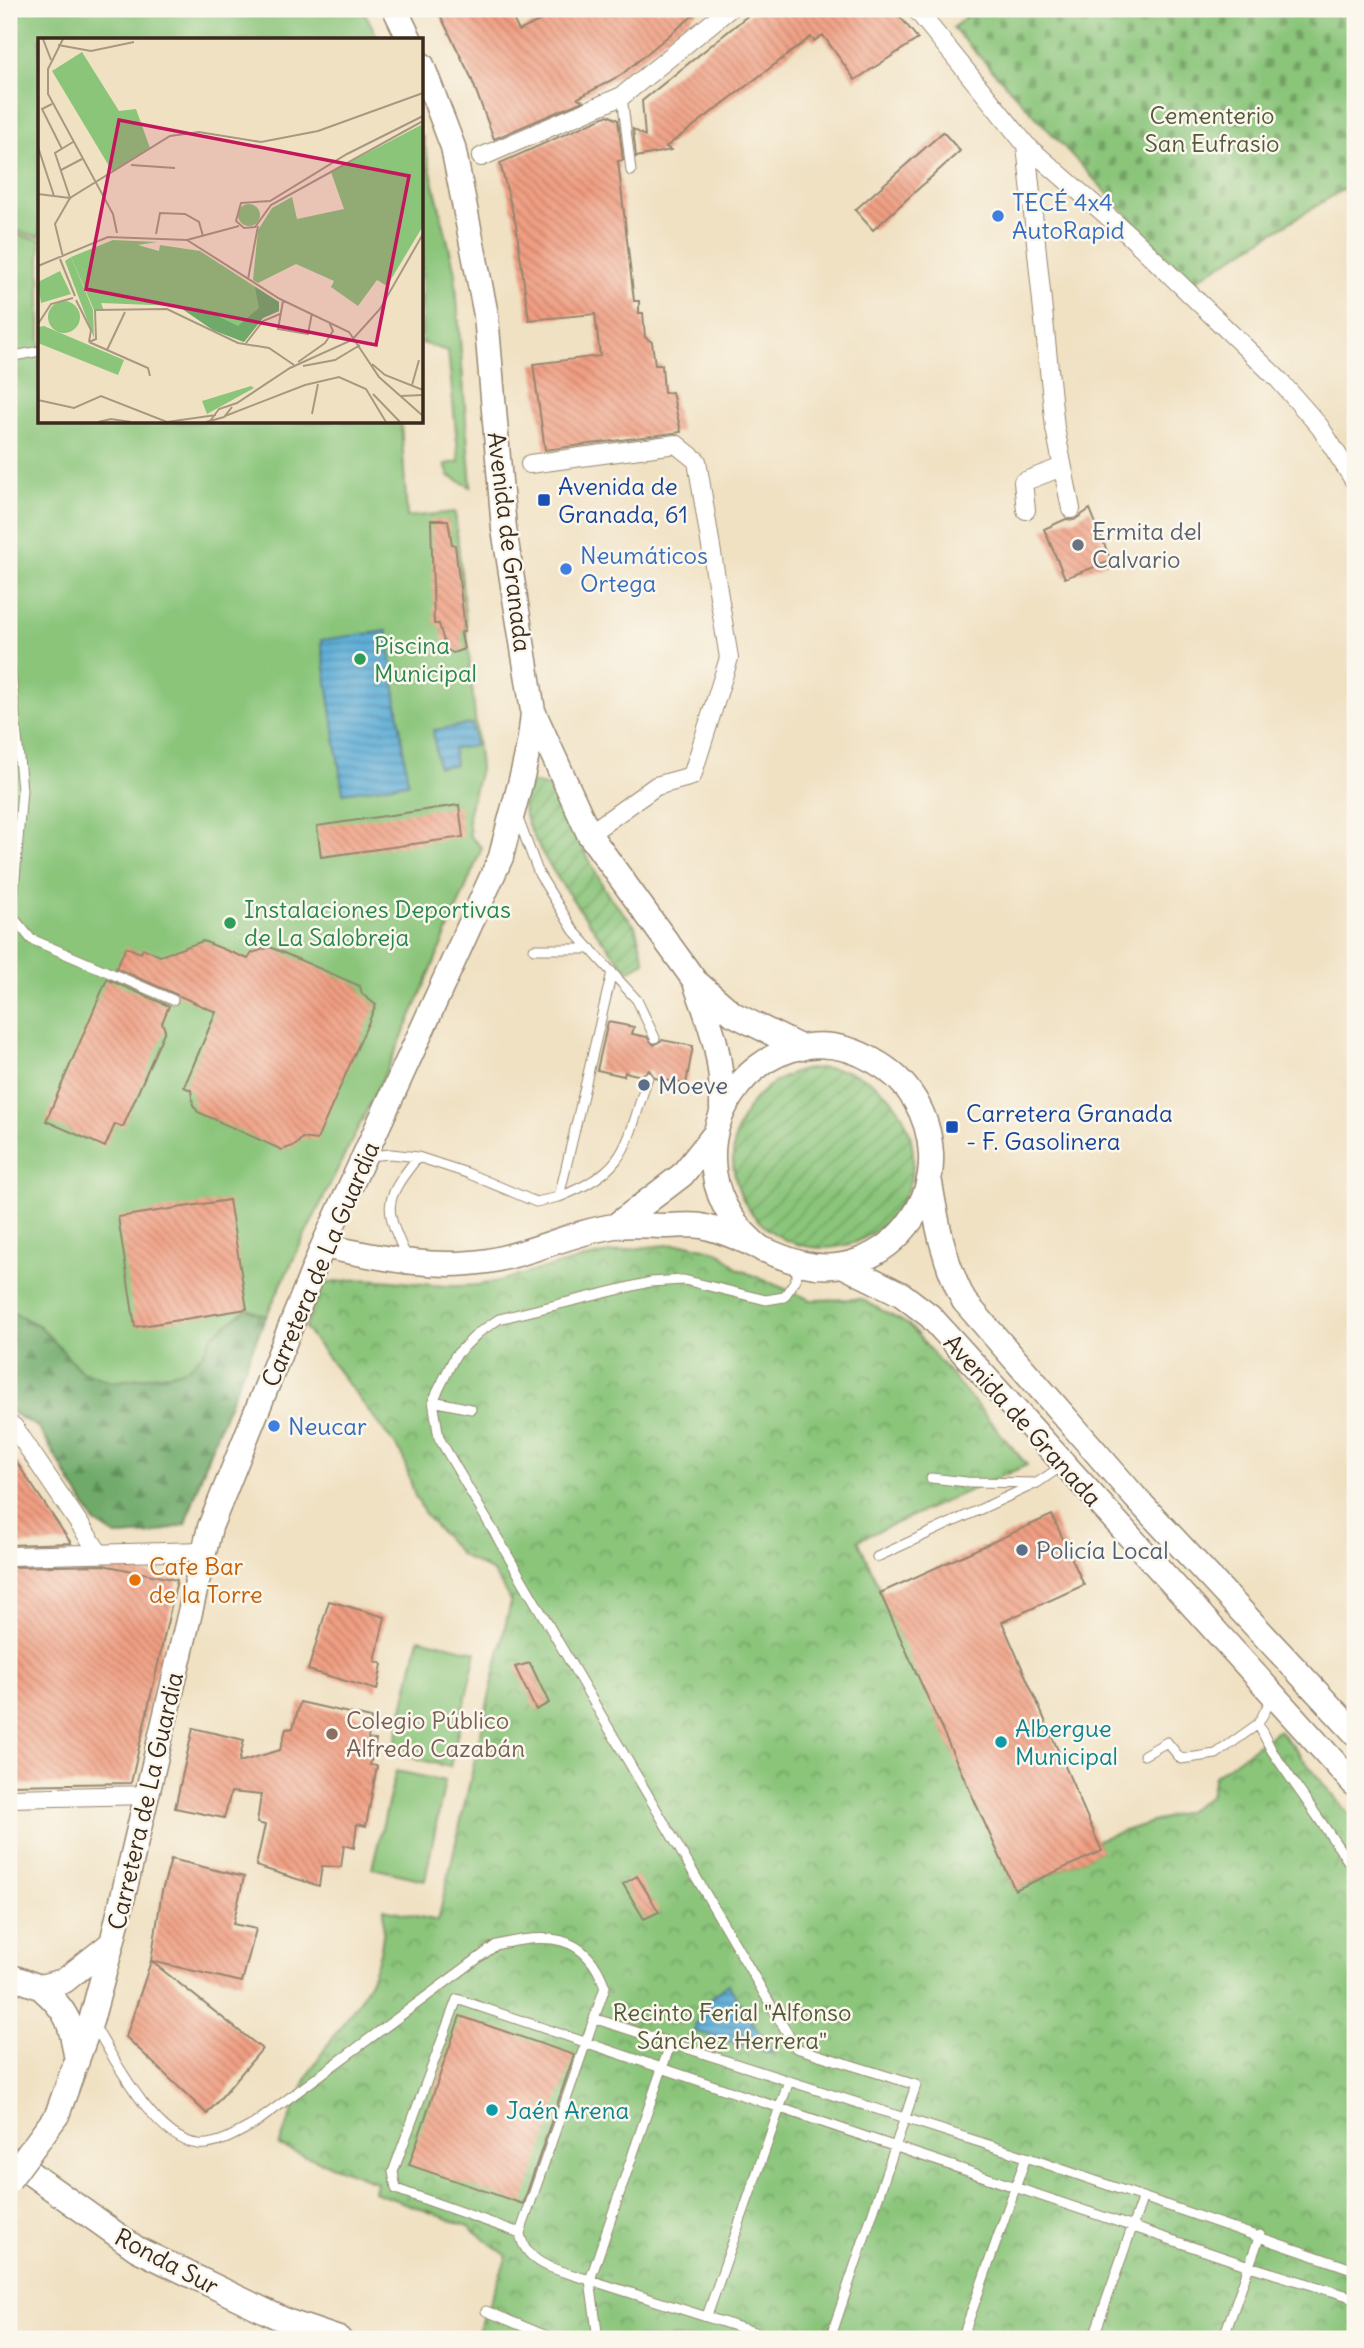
<svg xmlns="http://www.w3.org/2000/svg" width="1364" height="2348" font-family="Delius,sans-serif">
<style>
.grass{fill:#8ac57a;stroke:#62784c;stroke-width:2}
.forest{fill:url(#forest-firs);stroke:#556a44;stroke-width:2}
.cemetery{fill:url(#cemetery-stones);stroke:#62784c;stroke-width:2}
.park{fill:url(#park-crowns);stroke:#62784c;stroke-width:2}
.garden{fill:url(#garden-furrows);stroke:#62784c;stroke-width:2}
.water{fill:url(#water-rules);stroke:#4c6c7a;stroke-width:2}
.building{fill:url(#building-back-hatch)}
.lines{fill:none;stroke-linecap:round;stroke-linejoin:round}
.lane-casing{stroke:#968670;stroke-width:11}
.street-casing{stroke:#968670;stroke-width:20}
.secondary-casing{stroke:#968670;stroke-width:27}
.lane{stroke:#fff;stroke-width:9}
.street{stroke:#fff;stroke-width:18}
.secondary{stroke:#fff;stroke-width:24}
.secondary-bridge-casing{stroke:#968670;stroke-width:27;stroke-linecap:butt}
.secondary-bridge{stroke:#fff;stroke-width:24}
.shop-dot{fill:#3f7fe0;stroke:#fbf7ec;stroke-width:2.5}
.transit-dot{fill:#1a4fb4;stroke:#fbf7ec;stroke-width:2.5}
.worship-dot{fill:#6b7280;stroke:#fbf7ec;stroke-width:2.5}
.leisure-dot{fill:#2e9e5b;stroke:#fbf7ec;stroke-width:2.5}
.service-dot{fill:#5c6f8a;stroke:#fbf7ec;stroke-width:2.5}
.food-dot{fill:#e8710a;stroke:#fbf7ec;stroke-width:2.5}
.education-dot{fill:#8d6e63;stroke:#fbf7ec;stroke-width:2.5}
.culture-dot{fill:#0f9aa8;stroke:#fbf7ec;stroke-width:2.5}
.labels{text-anchor:middle;dominant-baseline:central;stroke-width:5;stroke-linejoin:round;paint-order:stroke}
.park-label{font-size:24px;fill:#53583a;stroke:#fbf7ec}
.shop-label{font-size:24px;fill:#366cbe;stroke:#fbf7ec;text-anchor:start}
.transit-label{font-size:24px;fill:#164399;stroke:#fbf7ec;text-anchor:start}
.worship-label{font-size:24px;fill:#5b616d;stroke:#fbf7ec;text-anchor:start}
.street-label{font-size:24px;fill:#3b2a1e;stroke:#fbf7ec}
.leisure-label{font-size:24px;fill:#27864d;stroke:#fbf7ec;text-anchor:start}
.service-label{font-size:24px;fill:#4e5e75;stroke:#fbf7ec;text-anchor:start}
.food-label{font-size:24px;fill:#c56008;stroke:#fbf7ec;text-anchor:start}
.education-label{font-size:24px;fill:#785e54;stroke:#fbf7ec;text-anchor:start}
.culture-label{font-size:24px;fill:#0d838f;stroke:#fbf7ec;text-anchor:start}
.inset-road{fill:none;stroke:#a89881;stroke-width:2}
.view{fill:#c2185b;fill-opacity:0.15;stroke:#c2185b;stroke-width:3.5}
.inset-edge{fill:none;stroke:#3b2a1e;stroke-width:3.5}
</style>
<defs>
<pattern id="forest-firs" width="22" height="20" patternUnits="userSpaceOnUse" patternTransform="scale(1.75)"><rect width="22" height="20" fill="#6faa6a"/><path d="M5 1l3.5 6h-7zM16 11l3.5 6h-7z" fill="#5c8b57"/></pattern>
<pattern id="cemetery-stones" width="16" height="16" patternUnits="userSpaceOnUse" patternTransform="scale(1.75)"><rect width="16" height="16" fill="#8ac57a"/><path d="M2 7V4a2 2 0 0 1 4 0v3zM10 15v-3a2 2 0 0 1 4 0v3z" fill="#72a063"/></pattern>
<pattern id="park-crowns" width="20" height="18" patternUnits="userSpaceOnUse" patternTransform="scale(1.75)"><rect width="20" height="18" fill="#8ac57a"/><path d="M2 6a3 3 0 1 1 6 0M12 15a3 3 0 1 1 6 0" fill="none" stroke="#72a063"/></pattern>
<pattern id="garden-furrows" width="10" height="10" patternUnits="userSpaceOnUse" patternTransform="scale(1.75)"><rect width="10" height="10" fill="#8ac57a"/><path d="M-1 1l2-2M0 10L10 0M9 11l2-2" fill="none" stroke="#72a063"/></pattern>
<pattern id="water-rules" width="6" height="5" patternUnits="userSpaceOnUse" patternTransform="scale(1.75)"><rect width="6" height="5" fill="#5dadd7"/><path d="M0 2.5h6" fill="none" stroke="#4e8dae"/></pattern>
<pattern id="building-back-hatch" width="6" height="6" patternUnits="userSpaceOnUse" patternTransform="scale(1.75)"><rect width="6" height="6" fill="#f09e82"/><path d="M-1 5l2 2M0 0l6 6M5-1l2 2" fill="none" stroke="#c4816a"/></pattern>
</defs>
<rect width="100%" height="100%" fill="#fbf7ec"/>
<filter id="ink" filterUnits="userSpaceOnUse"><feTurbulence type="fractalNoise" baseFrequency=".0143" numOctaves="2"/><feDisplacementMap in="SourceGraphic" scale="14" xChannelSelector="R" yChannelSelector="G"/><feConvolveMatrix kernelMatrix="1 2 1 2 8 2 1 2 1" color-interpolation-filters="sRGB"/></filter>
<filter id="wash" filterUnits="userSpaceOnUse"><feTurbulence type="fractalNoise" baseFrequency=".00686" numOctaves="4" result="noise"/><feDisplacementMap in="SourceGraphic" scale="28" xChannelSelector="R" yChannelSelector="G"/><feGaussianBlur stdDeviation="1.57" result="paint"/><feColorMatrix in="noise" values="0 0 0 0 0 0 0 0 0 0 0 0 0 0 0 0 0 1.4 0 .05"/><feComposite in="paint" operator="in"/></filter>
<g filter="url(#wash)">
<rect width="100%" height="100%" fill="#f0e1c3"/>
<path class="grass" d="M9 9H363L379 40H40V237L9 229Z
M422 135 455 272 471 487 449 476 445 464 459 462 448 351 422 343Z
M9 232 40 240V422H401L407 517 455 512 480 769 468 816 470 836 482 848C452 920 423 993 390 1063 317 1214 234 1363 186 1524L152 1534 116 1536 95 1522 38 1427 9 1411Z
M419 1638 476 1652 450 1767 393 1753Z
M396 1771 445 1781 425 1880 372 1868Z"/>
<path class="forest" d="M247 1309 266 1316 205 1462 186 1524 152 1534 116 1536 95 1522 38 1427 9 1411V1310L40 1326 80 1370 111 1382 169 1374 189 1367 203 1353 213 1335Z"/>
<path class="cemetery" d="M974 9H1355V182L1191 283 953 28Z"/>
<path class="park" d="M687 1244 720 1252 738 1269 811 1300 861 1299 909 1325 1027 1465 858 1540 1015 1890 1101 1851 1096 1840 1186 1811 1210 1796 1214 1776 1279 1730 1355 1822V2339H479L476 2338 507 2256 468 2226 374 2192 376 2182 279 2146C289 2121 298 2091 313 2067 348 2010 387 1982 384 1909L438 1921 511 1601 493 1572 461 1555 427 1517 415 1496 402 1454 305 1328 322 1285C374 1270 424 1291 477 1285 498 1283 519 1275 539 1270 589 1257 636 1245 687 1244Z"/>
<path class="garden" d="M532 783 550 787 555 796 608 895 635 926 645 962 628 971C602 941 523 841 523 803 523 797 529 789 532 783Z
M733 1158a90 90 0 1 1 180 0a90 90 0 1 1-180 0Z"/>
<path class="water" d="M387 631 408 783 343 793 321 640Z
M472 724 475 746 453 749 455 765 438 767 433 730Z
M728 1984 773 2054 694 2031C697 2012 713 1994 728 1984Z"/>
<g id="blocks">
<path class="building" d="M437 9H508L519 31 543 19 542 11 701 9 621 75 578 98 583 101 494 139 470 75Z
M756 9H894L918 39 855 80 823 35 814 41 811 37 666 147 671 150 636 157 633 129 645 136 642 101Z
M608 115 618 120 623 160 618 161 634 301H639V313H643L645 337 652 342 655 365H662L664 393 672 392 681 432 545 450 533 364 600 356 595 314 529 320 516 225 500 163Z
M943 132 960 151 873 230 855 210Z
M1090 509 1111 561 1065 578 1044 529 1066 519 1074 520Z
M431 520H448L452 544 455 545 465 630 461 633 464 649 453 653 446 649 439 624H434Z
M459 805 463 837 321 857 317 826Z
M203 941 248 959 252 953 270 947 360 986 362 994 376 1005 317 1140 302 1138 296 1145 282 1150 198 1112 193 1105 191 1090 184 1087 216 1012 116 968 126 947 141 953 143 948 160 956Z
M107 979 169 1006 162 1023 165 1030 123 1127 115 1124 105 1147 46 1121Z
M608 1022 634 1027 632 1034 647 1037 654 1045 662 1040 693 1046 686 1084 655 1078 649 1070 641 1076 625 1072 624 1076 597 1070Z
M229 1200 247 1309 135 1327 118 1217Z
M9 1451 71 1543 9 1545Z
M1052 1515 1084 1585 1002 1622 1102 1851 1015 1890 880 1593Z
M103 1565 177 1580 131 1783 9 1785V1567Z
M329 1601 385 1617 375 1661 382 1664 377 1690 308 1670Z
M530 1663 549 1703 536 1710 515 1667Z
M300 1702 371 1718 368 1739 376 1740 370 1765 377 1766 366 1826 357 1824 354 1848 344 1845 341 1867 322 1866 319 1886 256 1866 265 1825 257 1823 261 1795 231 1792 224 1818 175 1808 193 1728 244 1740 239 1762 280 1750 286 1729 293 1728Z
M171 1859 244 1877 233 1924 256 1929 242 1982 151 1961 162 1891Z
M637 1876 659 1912 644 1919 623 1884Z
M151 1961 262 2049 207 2114 126 2037Z
M460 2016 574 2055 523 2204 409 2165Z"/>
</g>
</g>
<g filter="url(#ink)">
<use href="#blocks" fill-opacity="0" stroke="#968670" stroke-width="2"/>
<g class="lines">
<defs>
<path id="lane" d="M622 96 631 171
M9 357 40 351
M9 652 22 790 12 916 31 939 173 1000
M517 816 539 874 574 931 637 1000 655 1038
M534 949H591
M367 1156 391 1154 418 1157 467 1173 536 1202 559 1197 612 972
M559 1197C630 1170 626 1143 648 1077
M407 1258C384 1207 382 1202 418 1157
M800 1265 795 1281 784 1297 766 1300 684 1280 650 1282 499 1319 478 1333 455 1356 433 1401 439 1438 796 2048 916 2085 830 2339
M433 1401 471 1409
M931 1478 967 1482 1037 1483 1062 1466
M877 1557 1037 1483
M1272 1698 1258 1724 1272 1751 1355 1871
M1144 1755 1167 1742 1181 1759 1216 1754 1258 1724
M596 2019 1026 2157 1355 2270
M94 2025C114 2059 156 2140 198 2144 217 2146 238 2133 254 2124L496 1945C545 1933 586 1932 605 1987L520 2233C525 2266 562 2271 590 2280L598 2339
M670 2045 590 2280 776 2339
M520 2233 396 2189 393 2172 457 1999 1249 2266 1355 2298
M486 2311 554 2339
M707 2316 789 2081
M962 2339 1026 2157
M1093 2339 1142 2199
M1223 2339 1260 2235"/>
<path id="street" d="M916 9 1026 145 1129 235 1279 380 1320 427 1355 482
M1026 145 1055 428 1071 509
M481 157 622 96 729 9
M530 464 676 444 697 461 729 658 692 776 656 786 589 834
M1026 510 1023 482 1062 467
M9 1424 14 1427 99 1553
M9 1556 204 1551
M9 1798 149 1795"/>
<path id="secondary" d="M395 9 410 40
M422 65 453 147 486 315 504 529 533 711 589 834 695 981 733 1014 802 1048
M696 985C713 1030 723 1061 722 1109
M930 1183C937 1225 944 1262 964 1301L1134 1496 1355 1733
M615 1226 682 1175 714 1135
M323 1246C378 1257 431 1270 488 1261 531 1254 572 1232 615 1226 631 1224 650 1226 666 1226 677 1226 690 1224 701 1226 756 1237 798 1282 858 1261 902 1245 933 1201 931 1154 929 1115 909 1080 874 1061 758 994 645 1160 763 1250
M842 1265 901 1294 930 1316 1355 1785
M9 1976 40 1987 64 1981 112 1943
M40 1987C69 2012 71 2023 77 2061
M57 2115 91 2021 112 1943 210 1527 323 1246 501 857C512 808 530 761 533 711
M9 2158 137 2249 286 2321 339 2339"/>
</defs>
<use href="#lane" class="lane-casing"/>
<use href="#street" class="street-casing"/>
<use href="#secondary" class="secondary-casing"/>
<use href="#lane" class="lane"/>
<use href="#street" class="street"/>
<use href="#secondary" class="secondary"/>
<defs>
<path id="secondary-bridge" d="M9 2180 57 2115"/>
</defs>
<use href="#secondary-bridge" class="secondary-bridge-casing"/>
<use href="#secondary-bridge" class="secondary-bridge"/>
</g>
</g>
<g class="shop-dot">
<circle cx="998" cy="216" r="7"/>
<circle cx="566" cy="569" r="7"/>
<circle cx="274" cy="1426" r="7"/>
</g>
<g class="transit-dot">
<rect x="537" y="493" width="14" height="14" rx="3.5"/>
<rect x="945" y="1120" width="14" height="14" rx="3.5"/>
</g>
<circle class="worship-dot" cx="1078" cy="545" r="7"/>
<g class="leisure-dot">
<circle cx="360" cy="659" r="7"/>
<circle cx="230" cy="923" r="7"/>
</g>
<g class="service-dot">
<circle cx="644" cy="1085" r="7"/>
<circle cx="1022" cy="1550" r="7"/>
</g>
<circle class="food-dot" cx="135" cy="1580" r="7"/>
<circle class="education-dot" cx="332" cy="1734" r="7"/>
<g class="culture-dot">
<circle cx="1001" cy="1742" r="7"/>
<circle cx="492" cy="2110" r="7"/>
</g>
<g class="labels">
<g class="park-label">
<text x="1212" y="115">Cementerio<tspan x="1212" dy="28">San Eufrasio</tspan></text>
<text x="732" y="2012">Recinto Ferial "Alfonso<tspan x="732" dy="28">Sánchez Herrera"</tspan></text>
</g>
<g class="shop-label">
<text x="1012" y="202">TECÉ 4x4<tspan x="1012" dy="28">AutoRapid</tspan></text>
<text x="580" y="555">Neumáticos<tspan x="580" dy="28">Ortega</tspan></text>
<text x="288" y="1426">Neucar</text>
</g>
<g class="transit-label">
<text x="558" y="486">Avenida de<tspan x="558" dy="28">Granada, 61</tspan></text>
<text x="966" y="1113">Carretera Granada<tspan x="966" dy="28">- F. Gasolinera</tspan></text>
</g>
<g class="worship-label">
<text x="1092" y="531">Ermita del<tspan x="1092" dy="28">Calvario</tspan></text>
</g>
<g class="street-label">
<text transform="translate(510 542) rotate(83)">Avenida de Granada</text>
<text transform="translate(320 1264) rotate(-67)">Carretera de La Guardia</text>
<text transform="translate(1023 1420) rotate(48)">Avenida de Granada</text>
<text transform="translate(145 1801) rotate(-77)">Carretera de La Guardia</text>
<text transform="translate(167 2261) rotate(28)">Ronda Sur</text>
</g>
<g class="leisure-label">
<text x="374" y="645">Piscina<tspan x="374" dy="28">Municipal</tspan></text>
<text x="244" y="909">Instalaciones Deportivas<tspan x="244" dy="28">de La Salobreja</tspan></text>
</g>
<g class="service-label">
<text x="658" y="1085">Moeve</text>
<text x="1036" y="1550">Policía Local</text>
</g>
<g class="food-label">
<text x="149" y="1566">Cafe Bar<tspan x="149" dy="28">de la Torre</tspan></text>
</g>
<g class="education-label">
<text x="346" y="1720">Colegio Público<tspan x="346" dy="28">Alfredo Cazabán</tspan></text>
</g>
<g class="culture-label">
<text x="1015" y="1728">Albergue<tspan x="1015" dy="28">Municipal</tspan></text>
<text x="506" y="2110">Jaén Arena</text>
</g>
</g>
<g transform="translate(38 38)">
<rect width="385" height="385" fill="#f0e1c3"/>
<path d="M75 202 119 204 100 207 121 213 122 207 162 213 241 264V273L225 280 206 304 175 292 140 268 63 265 66 273 56 272 33 219ZM10 279a16 16 0 1 1 32 0a16 16 0 1 1-32 0ZM213 348 216 350 169 376 164 363Z" fill="#8ac57a"/>
<path d="M217 249 241 264V273L225 280 206 304 175 292 140 268 165 271 200 288 221 270Z" fill="#6faa6a"/>
<path d="M44 14 81 73 98 71 112 110 74 133 14 33Z" fill="#8ac57a"/>
<path d="M385 86V188L349 248 339 242 320 268 293 249 296 243 258 226 220 245 215 242 220 192 234 170 254 159 259 181 306 171 293 134ZM33 219 55 272 56 300 27 223ZM22 233 33 256 3 265 0 244ZM6 288 86 322 80 337 0 305V289Z" fill="#8ac57a"/>
<path d="M200 177a11 11 0 1 1 22 0a11 11 0 1 1-22 0Z" fill="#8ac57a"/>
<path class="inset-road" d="M5 1 13 22M25 1 10 31V56L75 176 79 195M20 7 53 13 96 4M14 66 4 71 24 111M385 78 309 116 232 163 203 165 198 183 206 190 217 189 233 167 385 83M0 109 16 158M93 127 137 130M23 132 44 121M0 156 32 160 17 115 35 104M118 196 122 175 147 176 161 184 165 198M149 202 242 261 311 294 341 339 385 378M25 219 17 186 32 160 132 98 161 94 223 104 280 93 385 55M22 221 37 258M0 228 70 199 149 202 201 188M210 241 220 188M38 262 53 292 51 304M245 263 240 291 270 296 274 275M0 286 13 266 35 260M51 304 58 301 57 272 129 271 200 305 231 310 256 327M51 304 110 330 112 338M208 305 225 283 242 276M69 312 87 274M260 324 287 305 295 293 291 284M334 326 347 337 385 352M265 328 297 322 322 307M374 347 381 322M335 356 362 384M363 358 385 357M0 362 36 370 63 358 129 384 178 377M274 376 280 346M187 378 267 347 301 339 328 351 348 384M172 383 181 371 199 365 252 330 314 302 342 271 385 196M60 384 73 381 93 384M168 384 186 379 194 369"/>
<path class="view" d="M81 82 371 138 338 307 48 251Z"/>
<rect width="385" height="385" class="inset-edge"/>
</g>
<rect width="1364" height="2348" fill="none" stroke="#fbf7ec" stroke-width="35"/>
</svg>
